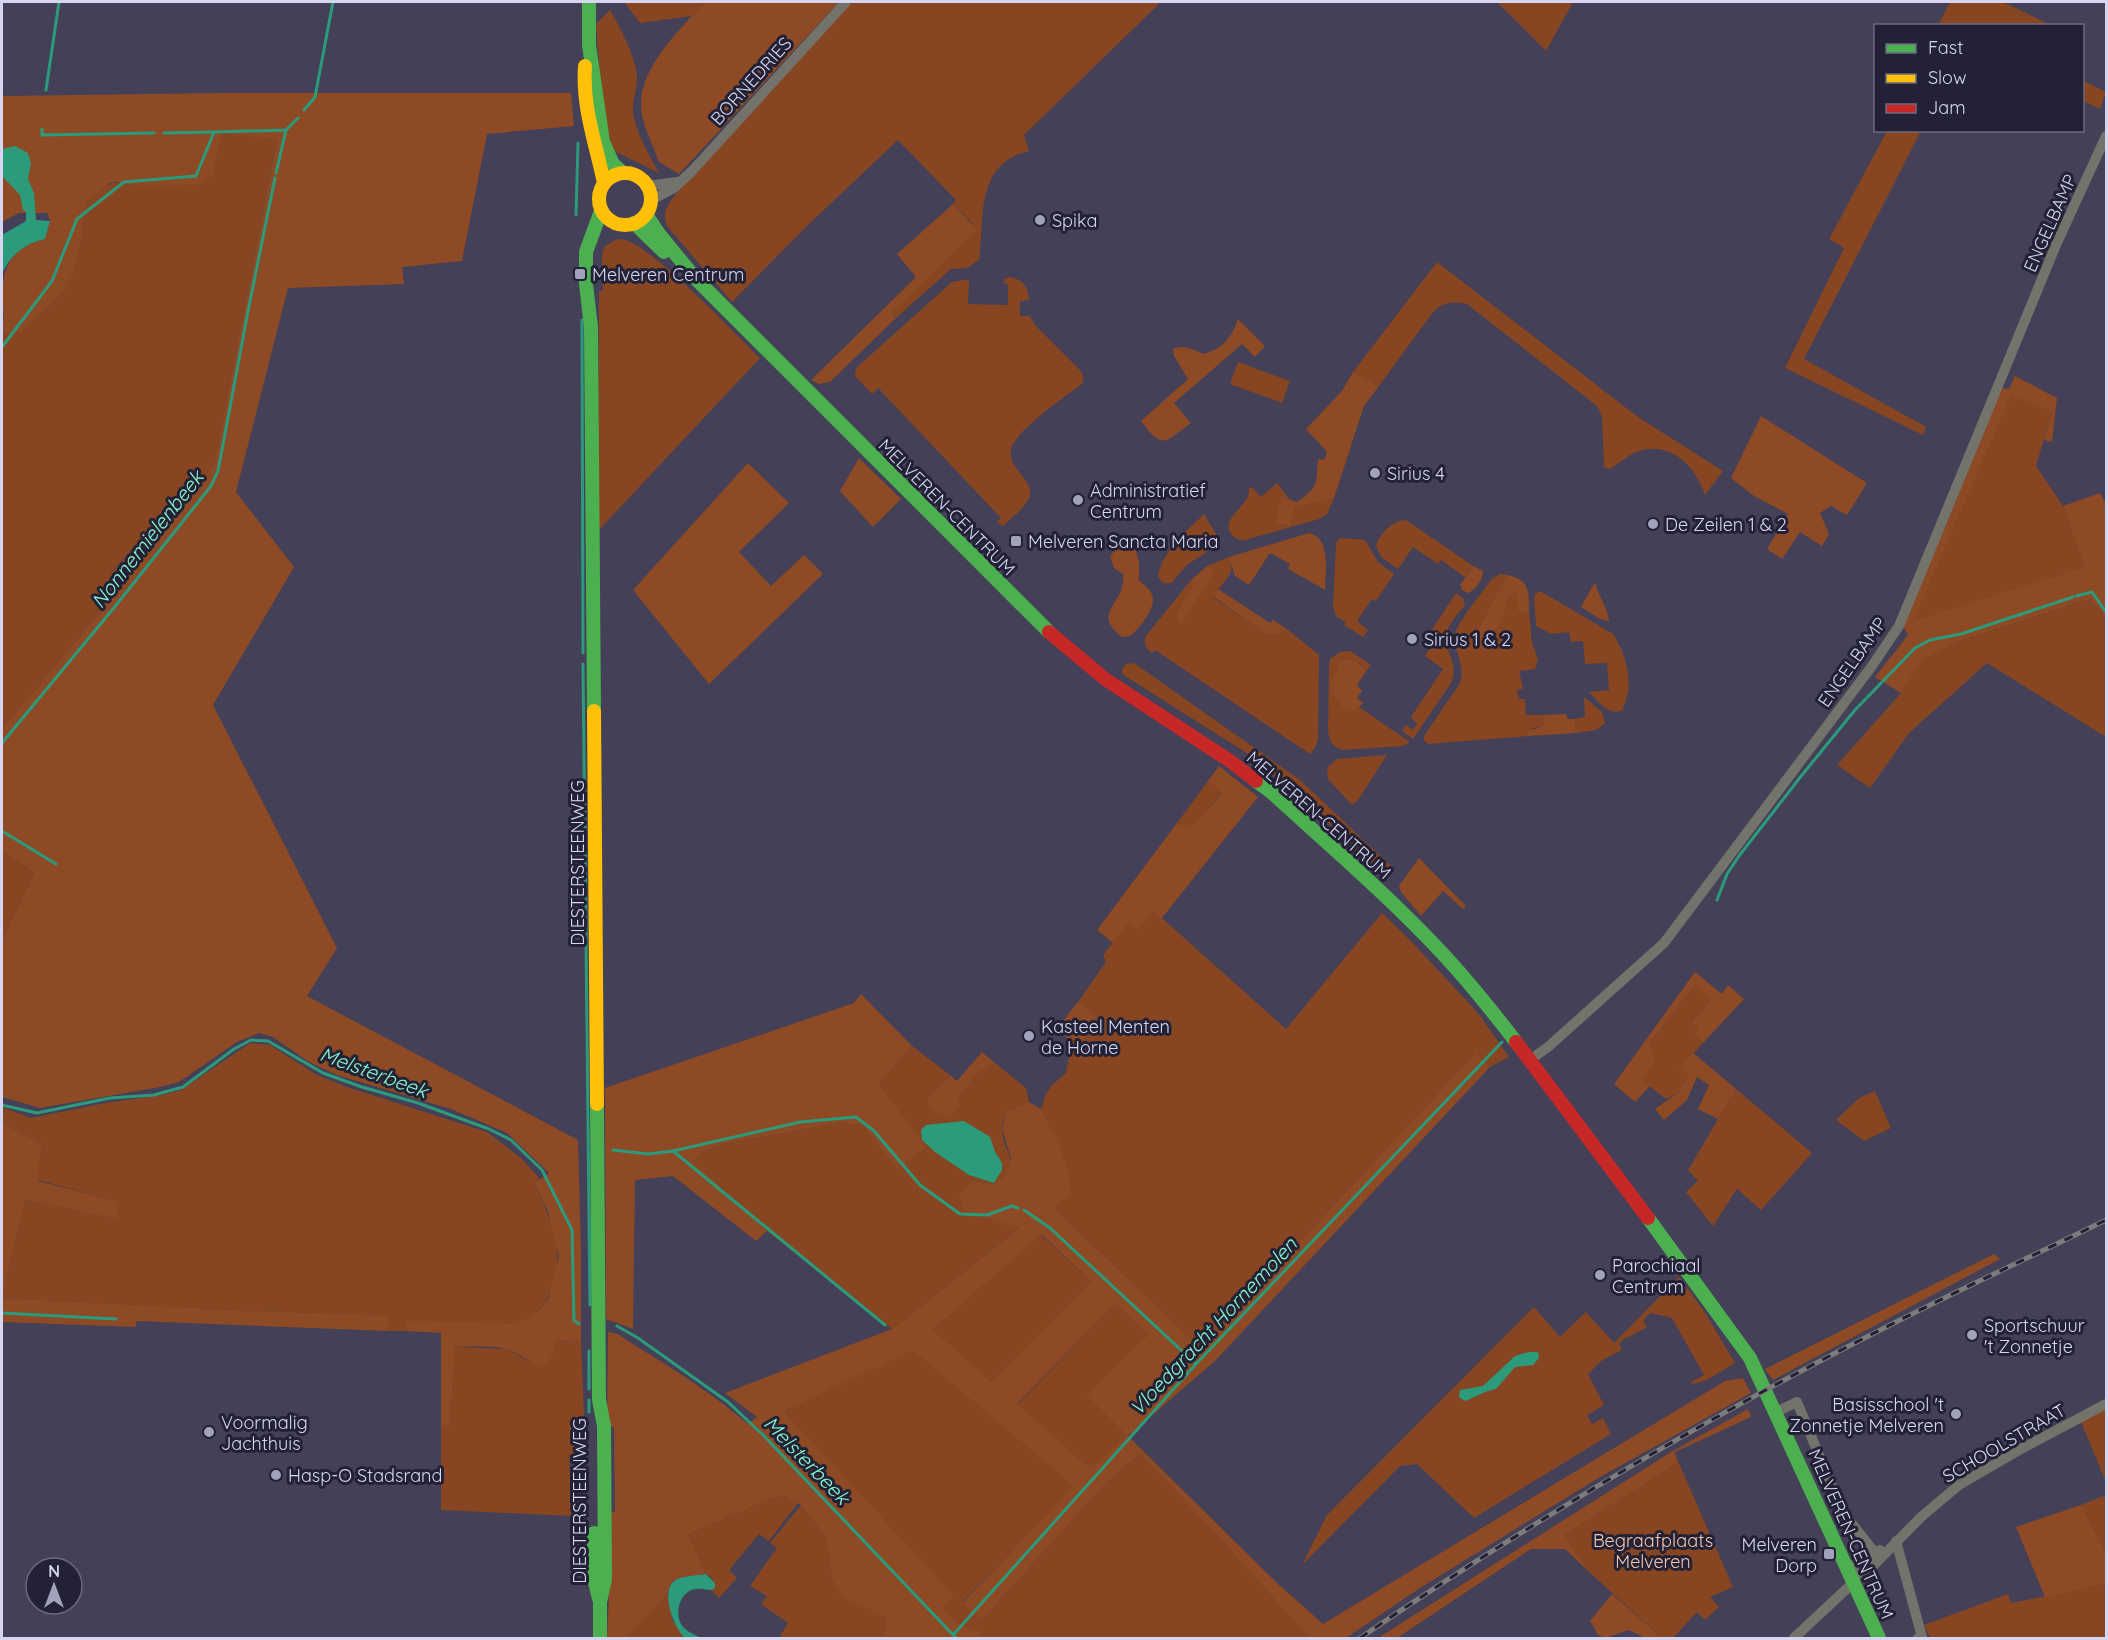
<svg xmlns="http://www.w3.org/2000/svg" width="2108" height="1640" font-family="Quicksand,sans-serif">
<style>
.green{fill:#874621}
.forest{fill:#8d4a25;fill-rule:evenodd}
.water{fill:#2b9b7c}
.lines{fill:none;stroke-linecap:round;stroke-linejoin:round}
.stream{stroke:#2b9b7c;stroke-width:3}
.street{stroke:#73736b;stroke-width:10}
.fast{stroke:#4caf50;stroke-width:14}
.slow{stroke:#ffc107;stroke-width:14}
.jam{stroke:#c62828;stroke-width:14}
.rail-casing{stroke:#7c7c7c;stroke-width:5}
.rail{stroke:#232135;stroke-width:3;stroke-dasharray:9;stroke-linecap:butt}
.poi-dot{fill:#a3a2bb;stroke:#232135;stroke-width:2}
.labels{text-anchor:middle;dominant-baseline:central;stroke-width:6;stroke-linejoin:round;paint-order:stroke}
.street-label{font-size:18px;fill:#d7d6f1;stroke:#232135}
.poi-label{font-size:18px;fill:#d7d6f1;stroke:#232135;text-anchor:start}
.park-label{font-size:18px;fill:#f3c6b0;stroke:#232135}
.water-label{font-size:20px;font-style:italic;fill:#89fad1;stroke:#232135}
</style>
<rect width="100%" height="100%" fill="#434057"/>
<path class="green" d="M624 2H705L692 16 640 23Z
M851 2H1161L1024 135 1029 151C978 163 984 210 980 252L979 260 967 268 951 269 896 318 891 313 972 223 953 204 956 200 898 140 808 225 732 302 667 226C662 213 667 205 675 195Z
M1497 2H1573L1546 51Z
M1950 2H2003L2051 25H1938Z
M610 10C621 30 634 53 637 75 638 88 632 100 633 112 636 133 649 155 659 173L612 150 603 115 596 24Z
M2082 80 2106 92 2100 109 2083 101Z
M1887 131H1921L1804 359 1926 427 1923 435 1785 368 1844 248 1829 239Z
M220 133 277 138 214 465 111 572 125 582 2 729V305L3 307V320L23 330 63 293 79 251 87 202C104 188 106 179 130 185L214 173Z
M622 239C651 244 734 333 760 358L598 531 599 291H603L602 257 604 247 615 240Z
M1437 262 1638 417 1723 471 1705 495C1696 468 1674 443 1642 450 1630 453 1620 463 1610 469L1604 467 1602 417 1597 406 1467 304C1452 301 1444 302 1433 312L1379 386 1353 372Z
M1010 277C1024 280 1028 287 1029 300L1020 301V316H1030L1034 324 1080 370C1083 375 1085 378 1082 384 1066 396 1014 431 1011 450 1007 471 1042 483 1026 503 1020 512 1010 519 1003 526L997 522 1001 518 878 388 872 394 855 376 856 368 952 282 969 279 968 304 1008 305V284L1004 283V279Z
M1238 362 1290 381 1282 403 1230 384Z
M2011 394 2052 412 2036 466 2063 506 2084 567 1912 622Z
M1277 483 1290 500 1283 498 1282 525 1287 526 1294 507 1334 498 1327 514 1319 519 1245 540C1239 540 1235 539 1232 535 1220 521 1243 508 1247 498 1249 495 1249 491 1249 488L1252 487 1261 497Z
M1204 514 1218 537C1209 556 1198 555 1185 567 1180 572 1176 578 1172 583 1165 584 1161 583 1158 576 1163 550 1186 532 1204 514Z
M1406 520 1473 566 1465 577 1441 560 1438 564 1413 547 1398 569 1381 557 1376 546C1380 533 1393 520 1406 520Z
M1342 538 1365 540 1378 562 1394 574 1376 601 1372 599 1357 621 1368 630 1363 637 1344 625 1346 622 1336 616 1333 607 1336 544 1338 539Z
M1229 557C1238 574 1221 583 1213 597L1268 636 1275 635 1287 629 1319 655 1318 739 1315 748 1310 754 1155 650 1152 653C1146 648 1144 645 1145 637L1191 580 1195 584 1177 613 1215 571 1207 566Z
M1500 574 1507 575 1477 631 1475 638 1487 640C1501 625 1501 603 1513 592L1517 594V610L1521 612H1529L1532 643 1538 659 1535 669 1519 671 1523 689 1517 690 1519 699H1525L1526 715H1542L1543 725 1528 730V736L1428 744 1424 740V736L1460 683C1465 666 1457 656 1454 640 1452 628 1484 590 1492 579Z
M1538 592H1542L1613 634C1627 656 1636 687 1621 711 1607 715 1598 701 1589 692L1609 690 1607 663 1585 664 1583 641 1571 642 1569 632 1551 634 1536 626 1534 596Z
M1456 593 1463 598 1465 605C1458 614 1448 624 1446 635 1443 652 1460 661 1451 683L1413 739 1402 731 1406 725 1413 730 1417 724 1411 717 1443 669 1425 656 1438 637 1431 631Z
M2090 599 2106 618V737L1987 663 1909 733 1870 788 1837 765 1901 693 1921 660 1962 640Z
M1350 651 1371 665 1367 670 1356 661 1347 658 1343 660 1329 684 1336 695 1353 711 1359 707 1410 742 1403 746 1342 750C1332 746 1330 742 1328 732L1329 666 1330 659 1340 652Z
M1134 663 1300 780 1393 868 1388 873 1383 875 1326 821 1245 752 1122 674V669L1126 664Z
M1584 697 1602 712 1605 723 1596 730 1576 733 1575 719 1585 717Z
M1387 755 1358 800 1352 805 1328 779 1327 768 1337 759Z
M1208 781 1222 792 1189 831 1177 823Z
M2 851 34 872 2 941Z
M1152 912 1162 918 1286 1029 1382 913 1409 939 1478 1013 1509 1057 1490 1067 1474 1054 1201 1348 1054 1208 1071 1192C1067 1161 1055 1136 1041 1109L1045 1096 1051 1086 1066 1073 1069 1057 1070 1040 1082 1039 1094 1013 1078 1002 1106 962 1103 955 1128 924Z
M1697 984 1711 1000 1691 1023 1698 1028 1693 1034 1703 1043 1680 1068 1689 1075 1678 1093 1666 1099 1640 1079 1655 1061 1652 1048 1648 1045Z
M250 1043 270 1045 317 1075 347 1087 487 1132 522 1159 541 1180 534 1185C554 1220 571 1270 542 1305 538 1311 532 1318 526 1321 503 1329 434 1321 406 1320V1331H387V1315L256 1311 2 1298 25 1200 117 1219 116 1201 38 1180 42 1143 2 1123V1107L31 1118 105 1103 162 1095 181 1090Z
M912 1046 950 1075 928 1098H959L977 1074 995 1063 1026 1088 1029 1102 1006 1111C1005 1116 1001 1124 1002 1130 1003 1155 1025 1162 994 1184L974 1181 990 1219 1020 1227 892 1329 767 1231 691 1161 704 1151 723 1144 838 1123 862 1125 897 1167 925 1147 879 1084Z
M1736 1089 1812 1153 1761 1210 1737 1189 1713 1226 1686 1192 1698 1181 1688 1170Z
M1875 1091 1891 1128 1864 1141 1836 1120 1859 1098Z
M1040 1234 1091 1281 991 1382 932 1331Z
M1679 1277 1704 1311 1735 1363 1707 1380 1693 1384 1691 1382 1704 1375 1672 1318 1651 1313 1643 1320 1647 1327 1627 1338 1626 1337 1619 1344 1622 1350 1601 1361 1588 1374 1604 1405 1587 1415 1592 1424 1603 1418 1611 1434 1474 1518 1417 1464 1400 1466 1302 1565 1327 1515 1534 1307 1560 1337 1586 1312 1614 1343Z
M1115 1304 1148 1335 1088 1395 1128 1435 1091 1469 1017 1405Z
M553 1341 581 1342 584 1413 575 1454 569 1455 572 1516 441 1510V1425L450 1424 455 1347 507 1349 528 1361 553 1352Z
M913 1349 1075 1486 962 1602 982 1620 1106 1483 1140 1454 1225 1544 1308 1635 1303 1638H980V1631C963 1627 953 1621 942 1607L953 1596 784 1411Z
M2106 1409V1482L2081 1422Z
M1674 1452 1733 1587 1710 1597 1719 1607 1705 1620 1697 1612 1673 1638H1662L1588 1571 1565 1535 1676 1464Z
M2106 1495V1552L2081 1505Z
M785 1496 798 1503 769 1541 759 1534 729 1570 737 1578 719 1598 711 1590 715 1587 712 1578 706 1574 688 1535 763 1502Z
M801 1505 826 1538 832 1580 842 1596 885 1617 884 1638H779L788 1623 761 1604 767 1596 750 1586 777 1548 770 1543Z
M2106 1584V1638H1952L1949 1637 1930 1638 1924 1625 2008 1594 2011 1603Z
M668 1592 672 1619 685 1638H632L627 1635 656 1608Z"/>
<path class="forest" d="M705 2H839L679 174 659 162C653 144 641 124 641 105 640 67 681 28 705 2Z
M222 93H571L574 126 487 134 462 261 402 267 404 284 288 288 236 492 294 567 213 705 337 948 307 996 578 1140 581 1248V1342L554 1341 553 1352 549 1362C532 1368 523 1355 509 1350 496 1345 469 1347 455 1347L450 1425H441V1333L406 1331V1320L509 1324 527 1320 537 1312 549 1297 559 1257 548 1211 534 1184 549 1173 507 1133 451 1109 337 1075 309 1062 273 1037 259 1033 237 1042 179 1082 160 1087 40 1108 2 1097V941L34 872 2 851V729L125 582 111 573 214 465 277 139 221 133 214 173 202 183 188 185H130L117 182 110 183 87 202 79 251 74 270 63 293 23 330 11 334 4 330C3 322 4 314 3 306 0 271 9 247 45 239L50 221 47 213H19L2 222V96Z
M953 204 977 230 891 313 896 318 830 382 819 384 811 380 916 277 897 254Z
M1238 319 1265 346 1255 357 1242 344 1174 403 1191 423C1165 442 1163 451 1141 421L1188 379 1174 356 1173 349C1185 345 1192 349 1203 354 1223 349 1232 337 1238 319Z
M1353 372 1379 386 1364 406 1334 498 1294 507 1290 524 1288 526 1277 523V512L1283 498 1297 502C1319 486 1316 485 1318 459L1324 460 1327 452 1306 429 1342 391Z
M2015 376 2057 398 2052 442 2044 440 2052 412 2011 395 1913 621 2084 567 2063 506 2100 493 2106 504V618L2090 599 1962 640 1922 660 1901 693 1875 677 1908 635 1903 626 1951 513 2001 388 2009 389Z
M1761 416 1867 483 1847 515 1831 506 1820 513 1829 534 1822 546 1800 532 1782 559 1767 549 1788 514 1754 496 1731 478Z
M859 458 901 499 873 527 840 491Z
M748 463 789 503 739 552 771 586 804 555 823 574 709 684 633 590Z
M1309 533C1332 539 1325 571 1325 590L1288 569 1290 564 1270 553 1249 585 1235 576 1229 557Z
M1120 542 1136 551 1139 562V580C1144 586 1150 588 1152 595 1157 607 1139 629 1130 636L1122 637C1089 612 1127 604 1123 574L1114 568 1110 557Z
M1207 566 1215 571 1182 622 1177 619V613L1194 584 1191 580Z
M1473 566 1483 571C1483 579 1475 591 1468 593L1461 590 1462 588 1460 585Z
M1507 575C1530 579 1529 592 1529 612H1520L1517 610V594L1513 593 1508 597C1503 613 1498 640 1477 642L1475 638 1477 631Z
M1595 582C1598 596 1608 608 1609 621L1600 619 1581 607Z
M1218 589 1270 623 1273 620 1287 629 1275 635 1268 636 1213 596Z
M1347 658 1356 661 1367 670 1357 685 1362 691 1357 698 1363 703C1346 725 1337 698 1329 684L1341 662Z
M1566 714 1567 719H1575L1576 733 1528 736V730L1535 729 1543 725 1542 715Z
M1219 766 1258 797 1162 918 1152 912 1138 929 1128 924 1113 943 1097 930 1177 823 1189 830 1222 793 1208 781Z
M1419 858 1466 906 1463 909 1443 891 1421 916 1401 892 1399 886Z
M1695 972 1722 994 1728 985 1744 999 1703 1043 1693 1034 1698 1028 1691 1023 1711 1000 1696 985 1648 1045 1652 1048 1655 1061 1641 1079 1650 1086 1635 1102 1614 1084Z
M861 994 912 1046 879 1084 926 1147 897 1168 862 1125 838 1123 723 1144 704 1151 692 1161 767 1231 756 1241 673 1176 635 1180 633 1329 606 1319 605 1088 854 1003Z
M1078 1002C1095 1013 1098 1013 1094 1033L1082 1039 1070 1040C1067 1037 1064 1036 1062 1033 1058 1024 1073 1008 1078 1002Z
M982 1052 995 1063 977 1074 959 1098 960 1107 949 1117 938 1115 928 1105V1098L950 1075 957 1081Z
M1475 1053 1490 1067 1215 1361 1128 1436 1277 1583 1323 1624 1725 1381 1743 1378 1751 1393 1600 1477 1420 1588 1346 1638H1303L1307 1635 1225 1544 1140 1454 1106 1483 982 1620 962 1603 1074 1486 913 1350 784 1411 954 1596 943 1607C953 1622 964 1627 981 1631L980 1638H884L885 1617 842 1597 832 1580 826 1538 801 1505 785 1496 763 1502 688 1535 706 1574 679 1578 672 1582 668 1592 656 1608 628 1635 632 1638H607L610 1571 608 1513 615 1512 614 1427 607 1426 608 1332C621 1333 625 1340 636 1346 675 1370 713 1394 748 1424L757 1417 725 1393 892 1329 1019 1228 965 1211 959 1195 974 1181 994 1184 1005 1175 1011 1158 1002 1129 1006 1111 1029 1102 1041 1109 1058 1142 1068 1171 1071 1193 1054 1208 1201 1348ZM1041 1234 1091 1281 991 1382 933 1330ZM1115 1304 1148 1335 1087 1395 1127 1435 1091 1469 1017 1404Z
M1693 1053 1736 1089 1718 1119 1698 1109 1709 1085 1697 1077 1687 1100 1664 1120 1655 1109 1678 1093 1689 1075 1679 1069Z
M2 1123 42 1143 38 1181 117 1201V1219L25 1200 2 1298 256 1311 388 1315 387 1331 136 1321V1327L2 1322Z
M1994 1254 2000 1259 1773 1380 1765 1369Z
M1748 1409 1751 1417 1675 1452 1676 1464 1565 1535 1588 1571 1565 1549H1531L1397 1638H1378L1671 1452Z
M2081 1505 2106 1552V1584L2045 1597 2016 1527Z
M1612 1594 1662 1638H1645L1629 1630 1605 1638 1598 1635 1590 1621Z"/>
<path class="water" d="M15 146 28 153 31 164 28 179 34 193 36 220 50 221 45 239C24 244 11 254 2 274V235L26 221V212L23 210 20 195 2 176V149Z
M964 1121 990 1137 995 1152 1002 1163V1170L994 1183 969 1175 935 1152 922 1140 921 1130 926 1125Z
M1529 1352H1538L1539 1358 1533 1365 1515 1367 1496 1389C1484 1391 1476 1397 1465 1401L1459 1397 1460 1390 1483 1386 1515 1356Z
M706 1574 715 1583V1588L711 1590C707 1590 701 1588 696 1589 681 1590 674 1612 681 1624 685 1631 695 1635 701 1638H685C674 1628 661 1594 673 1582 680 1575 697 1576 706 1574Z"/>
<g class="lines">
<path class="stream" d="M46 90 59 2
M304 110 315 97 333 2
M42 129V135L154 133
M286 130 298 118
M215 132 286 130 276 173
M576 215 578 143
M582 320 583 653
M2 347 52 281 77 219 124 182 196 176 214 132 164 133
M2076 596 2092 592 2106 612
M583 664 590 1305
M2 743 117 604 211 486 218 471 248 311 275 178
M2 831 56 864
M1717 900 1727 874 1739 856 1802 775 1855 710 1915 648 1930 640 1961 634 2073 597
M2 1105 37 1113 110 1098 154 1095 183 1087 234 1049 251 1040 268 1041 323 1073 362 1087 418 1103 489 1129 511 1140 542 1170 572 1230 574 1320 579 1324
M613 1150 648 1154 673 1151 800 1122 856 1117 874 1131 920 1185 960 1214 987 1215 1012 1206 1018 1208
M673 1151 885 1325
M1024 1210 1050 1228 1196 1364
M2 1313 116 1319
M617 1326 638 1338 728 1402 765 1437 956 1638
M589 1389V1351
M589 1400V1412
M953 1635 1196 1364 1502 1042"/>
<path class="street" d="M647 186 677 182
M651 200 674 188 692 171 846 2
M1530 1060 1548 1047 1664 943 1872 666 1899 626 2056 245 2106 136
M1776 1412 1797 1402 1842 1511 1875 1553
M1896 1541 1922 1637 1918 1638
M1848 1568 1880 1550
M1852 1577 1872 1567 1921 1517 1959 1485 2021 1449 2106 1404
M1794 1638 1854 1582"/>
<path class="fast" d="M589 2V45L603 142 613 164 623 173
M646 214 659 234 696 279 1049 632
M634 223 664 252
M594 711 591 327 586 284V252L601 211
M1256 781 1270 791C1328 844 1389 896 1443 954 1469 982 1493 1012 1516 1042
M597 1104 599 1400 604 1426 605 1579 600 1602V1638
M1648 1218 1750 1358 1879 1638
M594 1533V1578L599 1599"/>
<path class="slow" d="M585 66C582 107 596 144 604 183
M599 199a26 26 0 1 1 52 0a26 26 0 1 1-52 0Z
M594 711 597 1104"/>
<path class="jam" d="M1049 632 1105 679 1230 761 1256 781
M1516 1042 1648 1218"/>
<defs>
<path id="rail" d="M1360 1638C1532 1521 1712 1414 1898 1321 1967 1286 2037 1254 2106 1220"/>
</defs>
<use href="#rail" class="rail-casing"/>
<use href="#rail" class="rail"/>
</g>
<g class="poi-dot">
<circle cx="1040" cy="220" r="6"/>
<rect x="574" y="268" width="12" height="12" rx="3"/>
<circle cx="1375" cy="473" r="6"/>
<circle cx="1078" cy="500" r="6"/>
<circle cx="1653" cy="524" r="6"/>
<rect x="1010" y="535" width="12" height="12" rx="3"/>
<circle cx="1412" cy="639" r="6"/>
<circle cx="1029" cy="1036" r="6"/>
<circle cx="1600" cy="1275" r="6"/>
<circle cx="1972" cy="1335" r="6"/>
<circle cx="1956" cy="1414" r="6"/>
<circle cx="209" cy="1432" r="6"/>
<circle cx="276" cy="1475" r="6"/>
<rect x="1823" y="1548" width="12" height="12" rx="3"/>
</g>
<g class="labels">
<g class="street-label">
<text transform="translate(751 81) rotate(-48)">BORNEDRIES</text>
<text transform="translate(2050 223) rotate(-66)">ENGELBAMP</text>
<text transform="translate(947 507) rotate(45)">MELVEREN-CENTRUM</text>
<text transform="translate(1852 662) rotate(-55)">ENGELBAMP</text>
<text transform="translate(1319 815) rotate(41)">MELVEREN-CENTRUM</text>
<text transform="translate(577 863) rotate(-90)">DIESTERSTEENWEG</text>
<text transform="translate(2004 1443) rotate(-30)">SCHOOLSTRAAT</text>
<text transform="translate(579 1501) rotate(-90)">DIESTERSTEENWEG</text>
<text transform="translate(1851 1534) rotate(66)">MELVEREN-CENTRUM</text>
</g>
<g class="poi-label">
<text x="1052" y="220">Spika</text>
<text x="592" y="274">Melveren Centrum</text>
<text x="1387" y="473">Sirius 4</text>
<text x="1090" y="490">Administratief<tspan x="1090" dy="21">Centrum</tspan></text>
<text x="1665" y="524">De Zeilen 1 &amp; 2</text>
<text x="1028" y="541">Melveren Sancta Maria</text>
<text x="1424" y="639">Sirius 1 &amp; 2</text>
<text x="1041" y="1026">Kasteel Menten<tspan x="1041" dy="21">de Horne</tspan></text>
<text x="1612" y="1265">Parochiaal<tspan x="1612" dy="21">Centrum</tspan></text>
<text x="1984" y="1325">Sportschuur<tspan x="1984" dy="21">'t Zonnetje</tspan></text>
<text x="1944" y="1404" text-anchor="end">Basisschool 't<tspan x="1944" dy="21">Zonnetje Melveren</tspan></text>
<text x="221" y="1422">Voormalig<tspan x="221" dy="21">Jachthuis</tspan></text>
<text x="288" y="1475">Hasp-O Stadsrand</text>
<text x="1817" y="1544" text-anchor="end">Melveren<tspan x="1817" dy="21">Dorp</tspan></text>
</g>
<g class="park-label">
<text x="1653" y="1540">Begraafplaats<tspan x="1653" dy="21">Melveren</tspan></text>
</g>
<g class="water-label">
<text transform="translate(147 539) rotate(-52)">Nonnemielenbeek</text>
<text transform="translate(374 1072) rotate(20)">Melsterbeek</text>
<text transform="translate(1213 1326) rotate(-47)">Vloedgracht Hornemolen</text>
<text transform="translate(807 1460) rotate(46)">Melsterbeek</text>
</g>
</g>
<rect width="2108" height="1640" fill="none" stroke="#d7d6f1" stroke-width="6"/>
<rect x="1874" y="24" width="210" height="108" fill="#232135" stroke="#6b6980" stroke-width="1.5"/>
<rect x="1886" y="44" width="30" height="9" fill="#4caf50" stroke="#6b6980" stroke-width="1.5"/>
<text x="1928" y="54" font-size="18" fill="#d7d6f1">Fast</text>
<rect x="1886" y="74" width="30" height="9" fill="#ffc107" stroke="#6b6980" stroke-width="1.5"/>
<text x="1928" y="84" font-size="18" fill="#d7d6f1">Slow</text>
<rect x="1886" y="104" width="30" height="9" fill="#c62828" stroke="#6b6980" stroke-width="1.5"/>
<text x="1928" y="114" font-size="18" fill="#d7d6f1">Jam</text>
<g transform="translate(54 1586)"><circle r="28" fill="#232135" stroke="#6b6980" stroke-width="1.5"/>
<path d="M0-4.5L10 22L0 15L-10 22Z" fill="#a3a2bb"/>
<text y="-9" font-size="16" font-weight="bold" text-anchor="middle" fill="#d7d6f1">N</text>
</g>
</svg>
